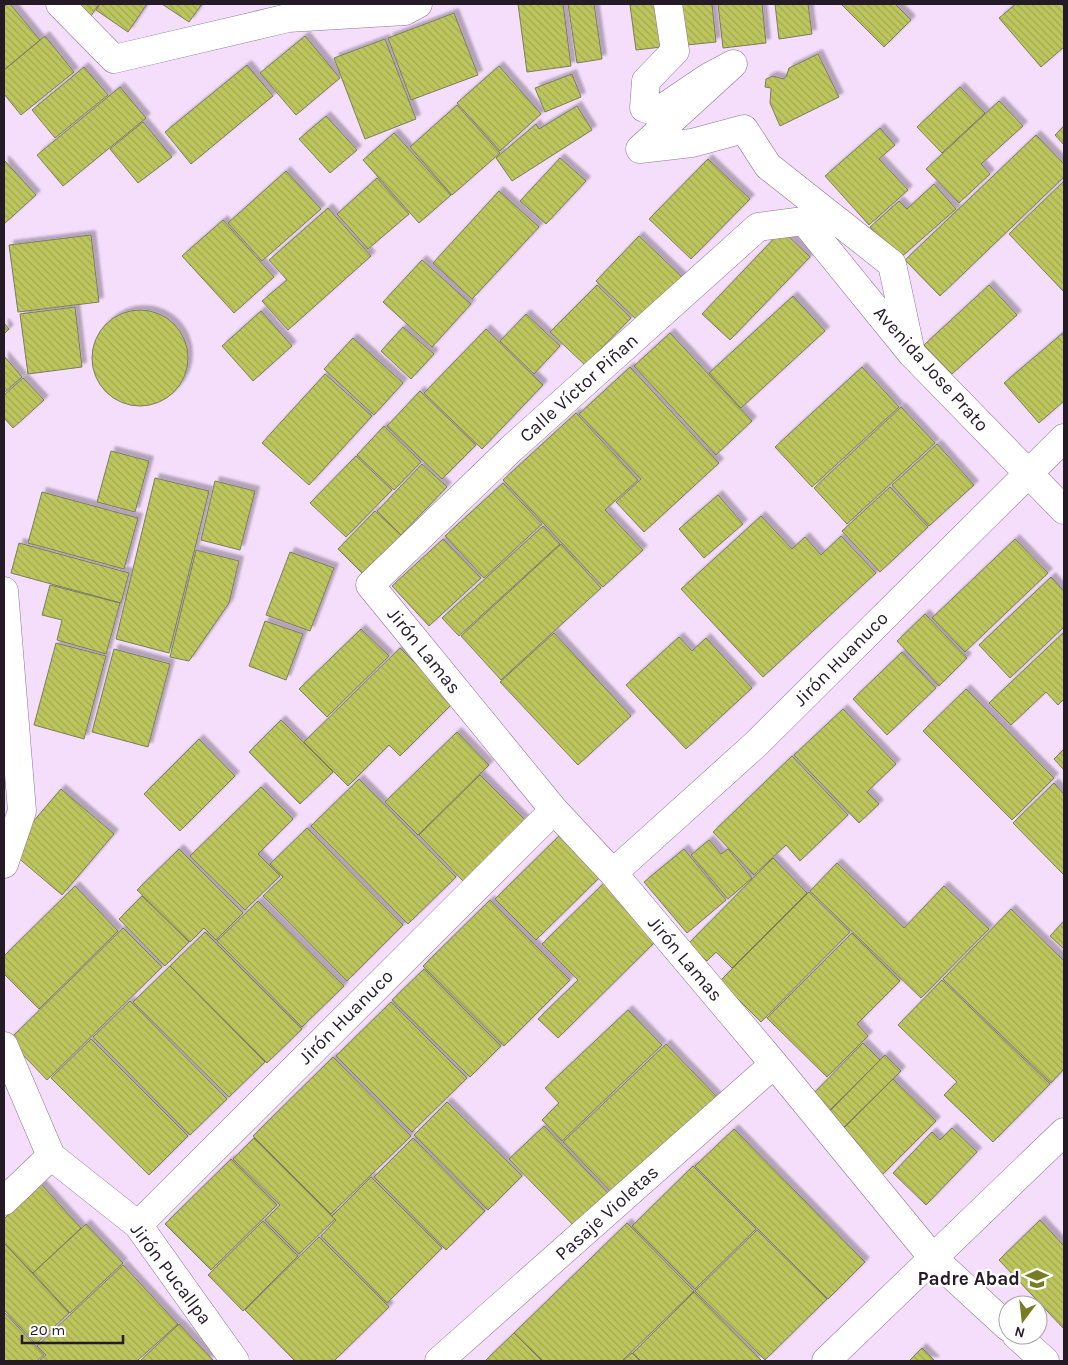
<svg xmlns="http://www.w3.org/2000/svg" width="1068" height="1365" font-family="Karla,sans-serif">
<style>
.building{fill:url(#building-back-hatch);stroke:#7a7e5e;filter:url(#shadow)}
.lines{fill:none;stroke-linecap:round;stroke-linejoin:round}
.minor-casing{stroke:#8b7791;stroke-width:29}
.minor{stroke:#fff;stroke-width:28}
.labels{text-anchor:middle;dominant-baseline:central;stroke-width:4.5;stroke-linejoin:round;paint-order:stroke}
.street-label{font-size:19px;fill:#241b26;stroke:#fff}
.poi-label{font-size:19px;font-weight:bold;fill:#241b26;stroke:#fff;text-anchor:end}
</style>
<defs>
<pattern id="building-back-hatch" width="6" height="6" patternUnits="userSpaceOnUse" patternTransform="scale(1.25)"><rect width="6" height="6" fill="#bdc55d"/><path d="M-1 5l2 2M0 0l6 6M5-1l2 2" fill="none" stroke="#a2a951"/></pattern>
<filter id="shadow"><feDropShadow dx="4.5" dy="-4.5" stdDeviation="1" flood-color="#0004"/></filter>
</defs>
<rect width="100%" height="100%" fill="#f5defc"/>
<path class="building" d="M7 4H10L40 40 4 70V7Z
M73 4H99L91 16Z
M100 4H147L128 32 96 10Z
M162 4H202L189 22Z
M518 4H563L571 66 527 72Z
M568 4H594L602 59 577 63Z
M641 4H665L670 46 636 50 630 5Z
M672 4H712L716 42 677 46Z
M718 4H762L766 43 723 48Z
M775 4H808L812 34 779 39Z
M841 4H895L911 20 884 47Z
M1016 4H1061L1064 7V47L1041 67 999 18Z
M454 13 478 75 411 100 388 38Z
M45 36 74 72 21 115 4 94V70Z
M305 36 340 78 296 115 260 73Z
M385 39 416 119 365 139 334 58Z
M818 54 839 97 780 126 770 103 771 88 765 87 766 79 773 76 783 79 786 77 789 68Z
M247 65 273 96 191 164 165 132Z
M499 66 541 114 500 151 457 103Z
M84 67 108 95 55 138 32 110Z
M572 74 581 97 545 112 535 88Z
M120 87 146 118 63 186 37 155Z
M960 87 985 113 942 153 917 127Z
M999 101 1023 126 981 164 990 174 959 203 926 169Z
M457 105 500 153 452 195 410 147Z
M577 106 592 130 512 181 496 158 536 124 539 129Z
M326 116 357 150 330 173 299 139Z
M143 122 172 157 138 183 110 149Z
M1064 126V145L1055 135Z
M880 128 895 145 879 159 908 190 869 225 825 176Z
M394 133 451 195 419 223 363 160Z
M1036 135 1064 164V177L940 296 905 260Z
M560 158 586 181 546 224 520 201Z
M708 159 750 199 691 259 649 219Z
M4 160 36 195 4 224Z
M286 171 321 209 262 261 228 223Z
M377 178 409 214 368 249 337 214Z
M1064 181V292L1009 234Z
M934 184 956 209 899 259 870 227 899 201 907 209Z
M499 191 539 227 472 299 433 263Z
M328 208 371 256 288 330 262 301 287 280 269 260Z
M223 220 274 277 234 313 182 256Z
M782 230 810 257 730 340 702 314Z
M91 235 99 302 18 312 9 245Z
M639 236 683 278 640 323 596 281Z
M422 260 471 304 432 347 383 302Z
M597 285 631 318 585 365 550 332Z
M989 285 1017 315 952 374 924 345Z
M793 296 825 331 741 408 709 373Z
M75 307 82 367 28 374 20 314Z
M92 358a48 48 0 1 1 96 0a48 48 0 1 1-96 0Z
M261 311 292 346 253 381 222 346Z
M526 314 560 346 534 374 500 341Z
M4 323 9 329 4 334Z
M403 327 434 354 411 379 381 351Z
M486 329 543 385 482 449 424 393Z
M1064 332V401L1039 423 1004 383Z
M670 333 752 421 716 455 634 366Z
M353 338 403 383 374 415 324 369Z
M4 356 22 377 4 393Z
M630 367 719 463 644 532 616 502 641 479 579 414Z
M862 367 899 407 812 487 775 447Z
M325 374 372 416 309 485 262 443Z
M23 378 44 400 13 428 4 418V395Z
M420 391 476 445 442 479 387 426Z
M901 407 935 443 847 524 814 488Z
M576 413 638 480 605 510 643 550 603 587 503 480Z
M384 426 421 462 394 490 357 455Z
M937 444 974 485 929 526 892 485Z
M111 451 149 461 135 512 97 502Z
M356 456 392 490 346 537 310 503Z
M422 464 447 487 401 535 377 511Z
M155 478 209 491 169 653 116 639Z
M215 481 255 491 240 550 201 540Z
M503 483 542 524 484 578 445 536Z
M890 487 928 527 880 572 842 531Z
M42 492 138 518 124 569 28 543Z
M718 495 743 524 704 558 679 529Z
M375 511 403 537 366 577 338 549Z
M761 516 792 549 805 537 821 555 841 536 876 573 763 677 681 589Z
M543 526 560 544 459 636 442 618Z
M443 539 481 578 429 626 392 586Z
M1015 539 1048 573 965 652 932 618Z
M19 543 129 573 121 603 11 573Z
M561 544 601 588 501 680 461 636Z
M196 550 239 561 229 603 189 661 170 657Z
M290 552 334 568 310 631 266 615Z
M1051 577 1064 591V627L1010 678 979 645Z
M50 585 120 603 106 654 57 640 62 620 42 615Z
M925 614 967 658 939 686 897 641Z
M265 621 303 634 286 680 249 666Z
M361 629 389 656 327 717 299 689Z
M1064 632V699L1058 705 1046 692 1011 725 989 703Z
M554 633 631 716 578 765 500 682Z
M679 637 692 651 706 638 752 688 686 749 626 685Z
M56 643 106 656 84 739 34 725Z
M400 648 454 702 400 756 389 745 348 786 304 742Z
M114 649 170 664 148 747 92 732Z
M902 652 936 688 887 735 853 699Z
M966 689 1054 778 1012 820 923 731Z
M843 709 896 764 867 792 879 804 859 823 794 755Z
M281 720 333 772 300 804 249 752Z
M457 732 489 765 418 835 385 802Z
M199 739 235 776 180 831 144 794Z
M1064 749V770L1054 759Z
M792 756 848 815 800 861 786 845 754 875 713 832Z
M480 775 525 820 463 881 419 835Z
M359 779 456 877 408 924 311 826Z
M1054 783 1064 794V875L1013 823Z
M261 787 293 819 258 854 280 876 245 910 190 856Z
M61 789 114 834 62 895 9 850Z
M307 828 403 925 347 981 263 896 283 877 270 864Z
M563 832 604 873 536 940 495 899Z
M709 840 721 854 728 849 752 878 728 899 691 855Z
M179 849 243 913 216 940 204 928 190 942 137 890Z
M684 849 726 900 687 933 644 882Z
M773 858 807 893 732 968 716 952 707 961 688 944Z
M837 863 904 928 944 886 989 929 921 998 810 891Z
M608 879 663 934 558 1038 538 1019 578 980 542 944Z
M75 886 118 931 39 1009 4 974V956Z
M809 892 850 932 761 1022 720 981Z
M142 896 189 942 165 966 119 919Z
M490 900 570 980 504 1046 423 966Z
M258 901 344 986 302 1027 217 941Z
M1011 909 1064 961V1069L1051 1083 943 979Z
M1064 921V949L1050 936Z
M123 928 162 967 47 1080 9 1040Z
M205 932 302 1029 267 1063 170 966Z
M852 933 900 981 857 1024 868 1036 827 1077 767 1018Z
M170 966 265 1062 229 1097 133 1002Z
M424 969 501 1046 470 1077 392 1000Z
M942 980 1050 1084 993 1142 944 1095 957 1082 898 1025Z
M130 1001 227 1099 190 1135 93 1037Z
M391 1002 467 1078 412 1132 336 1056Z
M628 1010 662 1045 562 1141 542 1120 559 1103 545 1088Z
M91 1039 188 1136 149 1175 51 1078Z
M863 1043 880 1060 822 1118 806 1101Z
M666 1044 718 1098 616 1197 563 1142Z
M885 1055 901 1071 844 1127 829 1112Z
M333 1057 411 1136 331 1214 253 1136Z
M893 1079 936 1121 880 1177 837 1135Z
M447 1102 522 1176 488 1210 414 1135Z
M544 1126 612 1197 578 1230 509 1159Z
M952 1128 977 1152 926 1205 893 1173 932 1132 940 1140Z
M734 1129 865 1262 828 1299 695 1166Z
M254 1138 335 1219 299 1254 265 1220 280 1205 233 1159Z
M413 1138 485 1211 446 1250 374 1177Z
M231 1159 277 1205 211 1270 165 1224Z
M693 1166 756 1229 695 1289 632 1226Z
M371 1177 442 1248 387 1303 321 1236 336 1220 332 1216Z
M41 1184 81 1228 33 1273 4 1243V1219Z
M1040 1220 1064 1246V1329L999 1260Z
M263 1221 298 1256 243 1311 208 1275Z
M627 1223 694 1291 622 1361H543L514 1333Z
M86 1224 123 1263 70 1313 33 1273Z
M757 1230 827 1299 765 1360 695 1291Z
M319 1237 389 1307 334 1361H295L245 1310Z
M4 1243 69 1313 36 1344 4 1310Z
M123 1265 178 1324 137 1361H39L46 1355 37 1346Z
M694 1292 762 1361H641L633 1353Z
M4 1312 44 1355 37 1361H4Z
M179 1324 214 1361H140Z
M514 1333 542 1361H485Z
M922 1348 935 1361H909Z
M632 1353 640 1361H623Z"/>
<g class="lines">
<defs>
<path id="minor" d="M60 4 114 59 288 18 405 11 418 4
M668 4 675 51 646 81 644 108 657 112 707 78 733 64 640 149 692 143 744 129 768 166 892 264 910 348
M4 591 22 811 4 864
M613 873 756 744 1064 438
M4 1046 51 1156 138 1225 235 1361
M4 1201 51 1156
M138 1225 554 810
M1008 1327 933 1258 774 1064 613 873 554 810 370 585 511 449 758 227 804 221 912 354 1064 510
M1016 1335 1045 1361
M439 1361 774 1064
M826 1361 1064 1132"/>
</defs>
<use href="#minor" class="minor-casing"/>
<use href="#minor" class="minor"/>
</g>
<defs>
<symbol id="school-bare" viewBox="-9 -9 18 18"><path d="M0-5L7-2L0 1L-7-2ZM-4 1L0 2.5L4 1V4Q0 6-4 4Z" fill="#777c26" stroke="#fff" stroke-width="2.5" paint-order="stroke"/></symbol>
</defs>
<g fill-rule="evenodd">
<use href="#school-bare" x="1021" y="1263" width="32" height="32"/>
</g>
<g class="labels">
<g class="street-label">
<text transform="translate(931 369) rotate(48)">Avenida Jose Prato</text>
<text transform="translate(579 388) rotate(-42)">Calle Víctor Piñan</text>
<text transform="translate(424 651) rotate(51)">Jirón Lamas</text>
<text transform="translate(841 659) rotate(-45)">Jirón Huanuco</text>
<text transform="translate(685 959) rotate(50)">Jirón Lamas</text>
<text transform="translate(346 1017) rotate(-45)">Jirón Huanuco</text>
<text transform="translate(607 1213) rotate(-42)">Pasaje Violetas</text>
<text transform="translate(171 1274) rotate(53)">Jirón Pucallpa</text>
</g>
<g class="poi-label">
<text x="1020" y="1279">Padre Abad</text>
</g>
</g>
<rect width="1068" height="1365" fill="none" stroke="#241b26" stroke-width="10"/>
<g transform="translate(1023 1320) rotate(195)"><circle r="24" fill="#ffffff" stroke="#a7a4a8"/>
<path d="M0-4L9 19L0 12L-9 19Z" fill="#777c26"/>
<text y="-8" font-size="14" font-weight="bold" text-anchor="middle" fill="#241b26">N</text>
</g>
<path d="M22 1335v8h101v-8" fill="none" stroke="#241b26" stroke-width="2.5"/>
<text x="30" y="1335" font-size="15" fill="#241b26" stroke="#ffffff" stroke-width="4" paint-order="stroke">20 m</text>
</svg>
